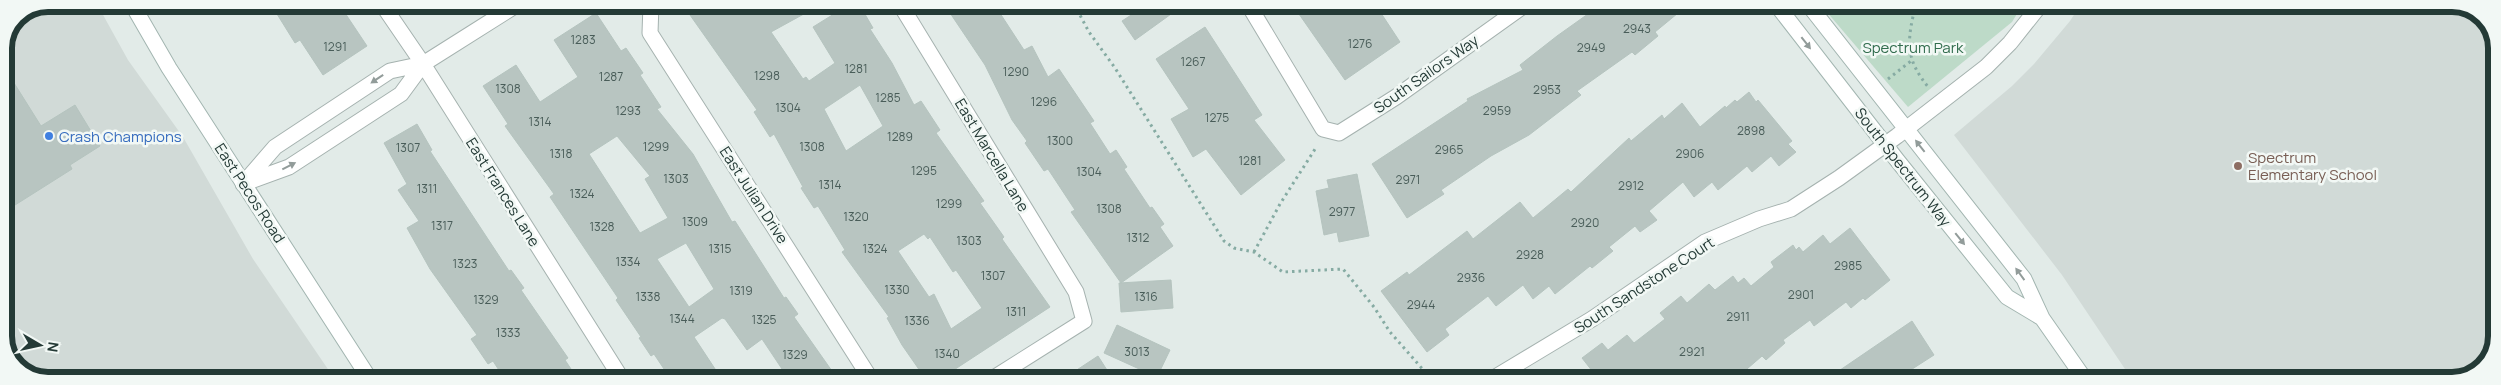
<svg xmlns="http://www.w3.org/2000/svg" width="2501" height="385" font-family="Manrope,sans-serif">
<style>
.built{fill:#d1dad7}
.green{fill:#bddac8}
.building{fill:#b8c5c1;stroke:#b5c4bf;fill-rule:evenodd}
.lines{fill:none;stroke-linecap:round;stroke-linejoin:round}
.lane-casing{stroke:#a5b2af;stroke-width:11}
.street-casing{stroke:#a5b2af;stroke-width:17}
.secondary-casing{stroke:#a2b5b0;stroke-width:17}
.path{stroke:#86aba3;stroke-width:3;stroke-dasharray:2.5 4;stroke-linecap:butt}
.lane{stroke:#fff;stroke-width:9}
.street{stroke:#fff;stroke-width:15}
.secondary{stroke:#fff;stroke-width:15}
.oneway{fill:#929c9a}
.shop-dot{fill:#3f7fe0;stroke:#f2f8f5;stroke-width:2}
.education-dot{fill:#8d6e63;stroke:#f2f8f5;stroke-width:2}
.labels{text-anchor:middle;dominant-baseline:central;stroke-width:5;stroke-linejoin:round;paint-order:stroke}
.number-label{font-size:12px;fill:#495d59}
.park-label{font-size:15px;fill:#326d4e;stroke:#f2f8f5}
.street-label{font-size:15px;fill:#243a36;stroke:#f2f8f5}
.shop-label{font-size:15px;fill:#366cbe;stroke:#f2f8f5;text-anchor:start}
.education-label{font-size:15px;fill:#785e54;stroke:#f2f8f5;text-anchor:start}
.rim{fill:none;stroke:#243a36;stroke-width:6}
</style>
<rect width="100%" height="100%" fill="#e2ebe8"/>
<path class="built" d="M49 4H97L128 60 183 137 253 259 336 381H42L17 368 4 342V49L17 17Z
M2081 4H2459L2484 17 2497 43V343L2482 370 2452 381H2133L2062 275 1954 135 2012 86 2034 64 2070 21Z"/>
<path class="green" d="M1820 4H2023L2012 22 1908 107Z"/>
<path class="building" d="M292 4H339L367 46 323 75 300 40 295 43 277 14Z
M706 4H822L771 32 803 79 806 77 809 81 835 63 813 27 850 4H859L873 28 870 29 892 63 914 105 921 101 940 130 936 133 984 201 980 203 1004 237 1002 239 1050 307 937 381H927L902 345 887 318 889 317 842 252 845 250 818 206 814 208 801 188 803 187 774 134 770 137 754 112 757 110 690 15ZM860 85 883 126 846 151 824 109ZM924 234 928 239 930 237 953 272 956 270 982 308 951 329 934 294 929 297 898 251Z
M944 4H994L1024 50 1032 46 1048 77 1059 69 1094 121 1090 123 1110 154 1116 150 1127 167 1124 169 1150 208 1152 207 1164 224 1160 227 1173 246 1121 283 1071 212 1075 210 1048 169 1044 171 1025 143 1027 141 1012 120 985 65Z
M1148 4H1185L1135 40 1122 21Z
M1292 4H1375L1400 42 1345 80Z
M1602 4H1689L1655 32 1658 36 1635 55 1632 52 1577 91 1581 95 1529 135 1491 156 1441 190 1444 194 1407 218 1372 164 1468 101 1467 99 1523 70 1520 65 1557 36Z
M596 13 621 51 626 48 643 73 640 75 661 107 657 109 693 154 732 222 735 221 784 298 786 297 798 314 794 317 839 381H790L762 339 747 350 725 319 722 318 694 337 723 381H672L654 354 651 356 639 338 641 337 616 300 618 298 550 197 554 194 505 126 508 124 483 86 516 65 540 102 578 77 554 40ZM617 136 650 176 645 179 668 218 640 233 589 154ZM686 243 714 289 689 307 657 259Z
M1205 27 1262 115 1254 120 1285 160 1241 195 1206 149 1193 157 1171 119 1189 109 1156 59Z
M4 67 41 126 75 105 100 146 70 165 72 169 4 212Z
M1749 92 1756 102 1758 100 1792 141 1788 144 1796 152 1779 166 1771 156 1752 172 1747 166 1718 190 1712 182 1694 197 1683 182 1649 211 1657 220 1640 232 1635 226 1609 247 1613 251 1592 268 1590 266 1555 294 1549 286 1533 299 1523 285 1496 306 1488 296 1445 329 1449 335 1427 352 1381 291 1407 272 1409 275 1467 231 1473 239 1520 202 1533 218 1568 189 1571 192 1629 138 1631 141 1662 115 1664 119 1682 103 1700 127 1725 106 1726 108 1735 100 1737 102Z
M417 124 432 150 430 151 509 271 511 270 524 288 521 290 568 358 565 360 579 381H506L493 361 488 364 471 339 477 335 430 269 407 228 419 221 398 190 407 184 384 143Z
M1357 174 1369 236 1339 242 1337 232 1324 235 1316 191 1329 188 1327 180Z
M1850 228 1890 280 1865 300 1863 298 1851 308 1846 302 1814 326 1810 320 1783 340 1785 343 1766 360 1762 356 1733 381H1600L1582 358 1602 343 1608 350 1627 335 1634 343 1665 319 1660 313 1681 296 1687 303 1709 284 1715 290 1733 276 1738 283 1744 278 1751 286 1774 267 1771 262 1793 245 1796 250 1799 247 1803 252 1823 235 1830 244Z
M1171 280 1173 308 1121 312 1119 283Z
M1912 321 1934 355 1906 373 1911 381H1824Z
M1117 325 1170 350 1157 377 1104 353Z
M1098 356 1114 381H1060Z"/>
<g class="lines">
<defs>
<path id="lane" d="M1818 17 1829 4"/>
<path id="street" d="M382 4 423 64 623 381
M651 4 650 33 872 381
M900 4 1076 292 1084 321 989 381
M1248 4 1323 129 1339 133 1396 97 1526 4
M245 183 289 167 401 94 423 64
M243 184 275 147 390 71 423 64 518 4
M1494 378 1592 319 1705 242 1759 219 1791 209 1839 178 1897 136 1986 67 2010 43 2041 4"/>
<path id="secondary" d="M132 4 169 68 371 381
M1776 4 1897 160 2007 297 2042 318
M1808 4 2024 279 2042 318 2086 381"/>
</defs>
<use href="#lane" class="lane-casing"/>
<use href="#street" class="street-casing"/>
<use href="#secondary" class="secondary-casing"/>
<path class="path" d="M1074 4 1089 32 1115 68 1224 241 1234 248 1254 252 1283 272 1343 269 1374 307 1390 332 1433 381
M1916 4C1907 40 1904 59 1930 89
M1888 79 1911 61
M1254 252 1280 204 1317 146"/>
<use href="#lane" class="lane"/>
<use href="#street" class="street"/>
<use href="#secondary" class="secondary"/>
</g>
<defs><path id="oneway-solid" d="M-6-.8H1V-3.2L6.5 0L1 3.2V.8H-6Z" transform="scale(1.25)"/></defs>
<g class="oneway">
<use href="#oneway-solid" transform="translate(1806 43) rotate(52)"/>
<use href="#oneway-solid" transform="translate(377 79) rotate(146)"/>
<use href="#oneway-solid" transform="translate(1920 146) rotate(-128)"/>
<use href="#oneway-solid" transform="translate(289 166) rotate(-27)"/>
<use href="#oneway-solid" transform="translate(1960 239) rotate(51)"/>
<use href="#oneway-solid" transform="translate(2020 274) rotate(-126)"/>
</g>
<circle class="shop-dot" cx="49" cy="136" r="5"/>
<circle class="education-dot" cx="2238" cy="166" r="5"/>
<g class="labels">
<g class="number-label">
<text x="1637" y="28">2943</text>
<text x="583" y="39">1283</text>
<text x="1360" y="43">1276</text>
<text x="335" y="46">1291</text>
<text x="1591" y="47">2949</text>
<text x="1193" y="61">1267</text>
<text x="856" y="68">1281</text>
<text x="1016" y="71">1290</text>
<text x="767" y="75">1298</text>
<text x="611" y="76">1287</text>
<text x="508" y="88">1308</text>
<text x="1547" y="89">2953</text>
<text x="888" y="97">1285</text>
<text x="1044" y="101">1296</text>
<text x="788" y="107">1304</text>
<text x="628" y="110">1293</text>
<text x="1497" y="110">2959</text>
<text x="1217" y="117">1275</text>
<text x="540" y="121">1314</text>
<text x="1751" y="130">2898</text>
<text x="900" y="136">1289</text>
<text x="1060" y="140">1300</text>
<text x="656" y="146">1299</text>
<text x="812" y="146">1308</text>
<text x="408" y="147">1307</text>
<text x="1449" y="149">2965</text>
<text x="561" y="153">1318</text>
<text x="1690" y="153">2906</text>
<text x="1250" y="160">1281</text>
<text x="924" y="170">1295</text>
<text x="1089" y="171">1304</text>
<text x="676" y="178">1303</text>
<text x="1408" y="179">2971</text>
<text x="830" y="184">1314</text>
<text x="1631" y="185">2912</text>
<text x="427" y="188">1311</text>
<text x="582" y="193">1324</text>
<text x="949" y="203">1299</text>
<text x="1109" y="208">1308</text>
<text x="1342" y="211">2977</text>
<text x="856" y="216">1320</text>
<text x="695" y="221">1309</text>
<text x="1585" y="222">2920</text>
<text x="442" y="225">1317</text>
<text x="602" y="226">1328</text>
<text x="1138" y="237">1312</text>
<text x="969" y="240">1303</text>
<text x="720" y="248">1315</text>
<text x="875" y="248">1324</text>
<text x="1530" y="254">2928</text>
<text x="628" y="261">1334</text>
<text x="465" y="263">1323</text>
<text x="1848" y="265">2985</text>
<text x="993" y="275">1307</text>
<text x="1471" y="277">2936</text>
<text x="897" y="289">1330</text>
<text x="741" y="290">1319</text>
<text x="1801" y="294">2901</text>
<text x="648" y="296">1338</text>
<text x="1146" y="296">1316</text>
<text x="486" y="299">1329</text>
<text x="1421" y="304">2944</text>
<text x="1016" y="311">1311</text>
<text x="1738" y="316">2911</text>
<text x="682" y="318">1344</text>
<text x="764" y="319">1325</text>
<text x="917" y="320">1336</text>
<text x="508" y="332">1333</text>
<text x="1137" y="351">3013</text>
<text x="1692" y="351">2921</text>
<text x="947" y="353">1340</text>
<text x="795" y="354">1329</text>
</g>
<g class="park-label">
<text x="1913" y="47">Spectrum Park</text>
</g>
<g class="street-label">
<text transform="translate(1426 74) rotate(-35)">South Sailors Way</text>
<text transform="translate(992 155) rotate(59)">East Marcella Lane</text>
<text transform="translate(1903 167) rotate(52)">South Spectrum Way</text>
<text transform="translate(503 192) rotate(58)">East Frances Lane</text>
<text transform="translate(250 193) rotate(57)">East Pecos Road</text>
<text transform="translate(754 195) rotate(57)">East Julian Drive</text>
<text transform="translate(1644 285) rotate(-33)">South Sandstone Court</text>
</g>
<g class="shop-label">
<text x="59" y="136">Crash Champions</text>
</g>
<g class="education-label">
<text x="2248" y="157">Spectrum<tspan x="2248" dy="17">Elementary School</tspan></text>
</g>
</g>
<path d="M0 0H2501V385H0ZM48 12H2452A36 36 0 0 1 2488 48V336A36 36 0 0 1 2452 372H48A36 36 0 0 1 12 336V48A36 36 0 0 1 48 12Z" fill="#f2f8f5" fill-rule="evenodd"/>
<path class="rim" d="M48 12H2452A36 36 0 0 1 2488 48V336A36 36 0 0 1 2452 372H48A36 36 0 0 1 12 336V48A36 36 0 0 1 48 12Z"/>
<g transform="translate(40 345) rotate(99)" stroke="#f2f8f5" stroke-width="4" paint-order="stroke">
<path d="M0-4L9 19L0 12L-9 19Z" fill="#243a36"/>
<text y="-8" font-size="14" font-weight="bold" text-anchor="middle" fill="#243a36">N</text>
</g>
</svg>
